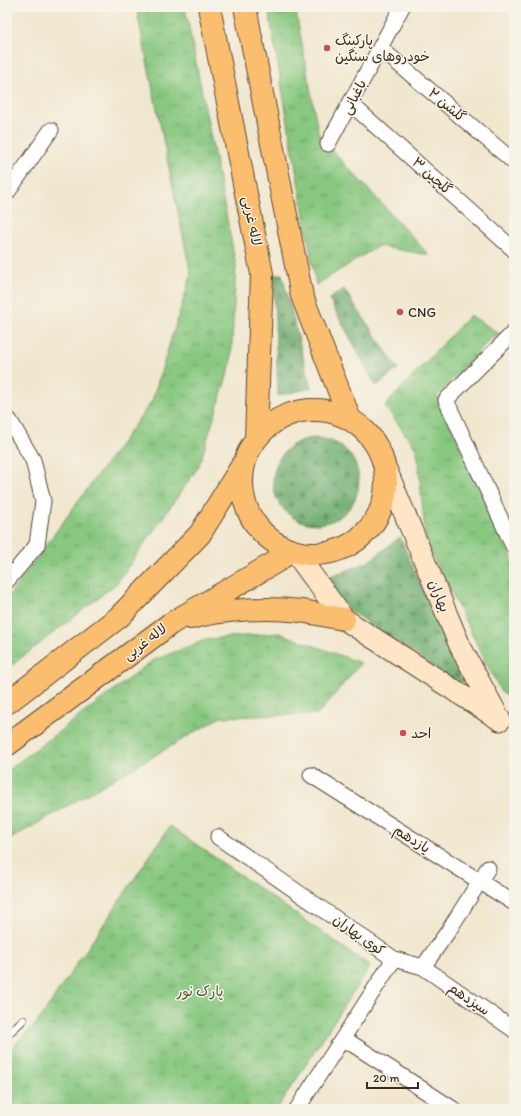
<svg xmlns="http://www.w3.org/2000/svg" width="521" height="1116" font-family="Itim,'Playpen Sans Arabic',sans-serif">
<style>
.grass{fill:url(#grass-tufts);stroke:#61784e}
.forest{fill:url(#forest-firs);stroke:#546b46}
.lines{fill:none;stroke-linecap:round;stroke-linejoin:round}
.service-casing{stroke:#564639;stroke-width:9}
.minor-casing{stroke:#564639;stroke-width:17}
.secondary-casing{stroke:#564639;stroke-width:23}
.primary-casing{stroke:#564639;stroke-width:24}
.service{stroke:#fff;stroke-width:7}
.minor{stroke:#fff;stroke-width:15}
.secondary{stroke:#fde5c5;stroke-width:21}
.primary{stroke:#fbbe6e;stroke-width:22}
.poi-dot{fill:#d1495b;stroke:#f7f3e8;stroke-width:1.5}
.labels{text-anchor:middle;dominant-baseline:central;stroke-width:3;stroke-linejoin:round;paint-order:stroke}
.poi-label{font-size:14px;fill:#3b2a1e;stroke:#f7f3e8;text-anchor:start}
.street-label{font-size:14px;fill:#3b2a1e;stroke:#f7f3e8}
.park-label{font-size:14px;fill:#52593b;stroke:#f7f3e8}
</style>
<defs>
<pattern id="grass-tufts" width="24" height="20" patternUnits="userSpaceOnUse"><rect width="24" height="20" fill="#87c77f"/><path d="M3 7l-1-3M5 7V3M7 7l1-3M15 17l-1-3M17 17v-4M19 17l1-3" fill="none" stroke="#70a267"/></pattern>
<pattern id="forest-firs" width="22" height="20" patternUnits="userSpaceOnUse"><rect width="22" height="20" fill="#6dac6e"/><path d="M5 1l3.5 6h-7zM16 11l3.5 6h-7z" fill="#5b8c5a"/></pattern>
</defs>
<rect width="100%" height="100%" fill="#f7f3e8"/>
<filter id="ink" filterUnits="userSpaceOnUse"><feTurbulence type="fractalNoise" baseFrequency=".025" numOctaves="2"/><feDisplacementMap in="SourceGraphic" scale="8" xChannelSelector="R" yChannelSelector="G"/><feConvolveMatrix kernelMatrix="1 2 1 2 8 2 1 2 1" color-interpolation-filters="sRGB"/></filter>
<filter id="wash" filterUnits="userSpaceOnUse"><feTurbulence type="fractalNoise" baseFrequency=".012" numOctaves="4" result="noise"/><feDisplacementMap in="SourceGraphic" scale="16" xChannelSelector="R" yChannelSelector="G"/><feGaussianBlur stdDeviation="0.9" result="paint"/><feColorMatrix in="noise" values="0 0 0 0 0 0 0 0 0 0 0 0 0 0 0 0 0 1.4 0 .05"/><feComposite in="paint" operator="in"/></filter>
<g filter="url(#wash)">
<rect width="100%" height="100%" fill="#f1e7cf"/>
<path class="grass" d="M136 7H185L236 265 231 363 199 466 117 583 7 669V597L11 593 152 401 191 275Z
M268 7H295L319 136 429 255 378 246 316 285Z
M470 315 508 339 492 337 437 396 514 563V701L501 692 426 543 417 450 385 406Z
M279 633 361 663 318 714 221 717 7 841V771L152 661 207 639Z
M170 826 370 966 277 1109H7V1052L37 1023Z"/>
<path class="forest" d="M282 274 311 388 278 396 273 275Z
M344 289 398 369 376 386 329 299Z
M273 481a43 43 0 1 1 86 0a43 43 0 1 1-86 0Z
M400 537 465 688 350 611 325 579 368 562Z"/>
</g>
<g filter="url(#ink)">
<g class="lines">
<defs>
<path id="service" d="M7 1035 23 1020"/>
<path id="minor" d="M380 48 514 162
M350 103 514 250
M328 144 402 7
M7 193 51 130
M514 332 446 400 514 548
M7 418 10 421 33 460 43 501 37 545 7 581
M311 775 514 903
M218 837 394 959 297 1109
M394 959 423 967 449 930 488 868
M423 967 514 1030
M343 1038 453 1109"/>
<path id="secondary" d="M294 551 344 619 500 720 460 646 386 469"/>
<path id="primary" d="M209 7 262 274 256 438
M245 7 302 296 349 417
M242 482a72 72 0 1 1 144 0a72 72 0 1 1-144 0Z
M191 618C224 609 267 607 301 611 315 613 330 617 344 619
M7 703 119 617 200 534 243 464
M7 745 170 624 279 560 290 550"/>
</defs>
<use href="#service" class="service-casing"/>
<use href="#minor" class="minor-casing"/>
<use href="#secondary" class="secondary-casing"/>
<use href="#primary" class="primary-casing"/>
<use href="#service" class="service"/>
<use href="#minor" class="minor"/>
<use href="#secondary" class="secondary"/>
<use href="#primary" class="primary"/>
</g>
</g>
<g class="poi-dot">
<circle cx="327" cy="48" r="4"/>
<circle cx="400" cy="312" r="4"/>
<circle cx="403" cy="733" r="4"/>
</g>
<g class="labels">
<g class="poi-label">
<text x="335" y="40">پارکینگ<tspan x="335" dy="16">خودروهای سنگین</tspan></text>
<text x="408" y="312">CNG</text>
<text x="411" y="733">احد</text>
</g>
<g class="street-label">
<text transform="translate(354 97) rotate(-62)">باغبانی</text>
<text transform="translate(447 105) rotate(40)">گلشن ۲</text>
<text transform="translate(432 176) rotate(42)">گلچین ۳</text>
<text transform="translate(252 221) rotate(79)">لاله غربی</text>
<text transform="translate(439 596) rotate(67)">بهاران</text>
<text transform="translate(145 642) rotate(-37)">لاله غربی</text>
<text transform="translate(412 839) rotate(32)">یازدهم</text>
<text transform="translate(359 935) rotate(35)">کوی بهاران</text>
<text transform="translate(469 999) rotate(34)">سیزدهم</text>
</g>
<g class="park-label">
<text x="200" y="991">پارک نور</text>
</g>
</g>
<rect width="521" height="1116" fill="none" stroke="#f7f3e8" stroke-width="24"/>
<path d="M367 1082v6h51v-6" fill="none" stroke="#3b2a1e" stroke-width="2"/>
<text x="373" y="1082" font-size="12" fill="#3b2a1e" stroke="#f7f3e8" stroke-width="3" paint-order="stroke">20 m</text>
</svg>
